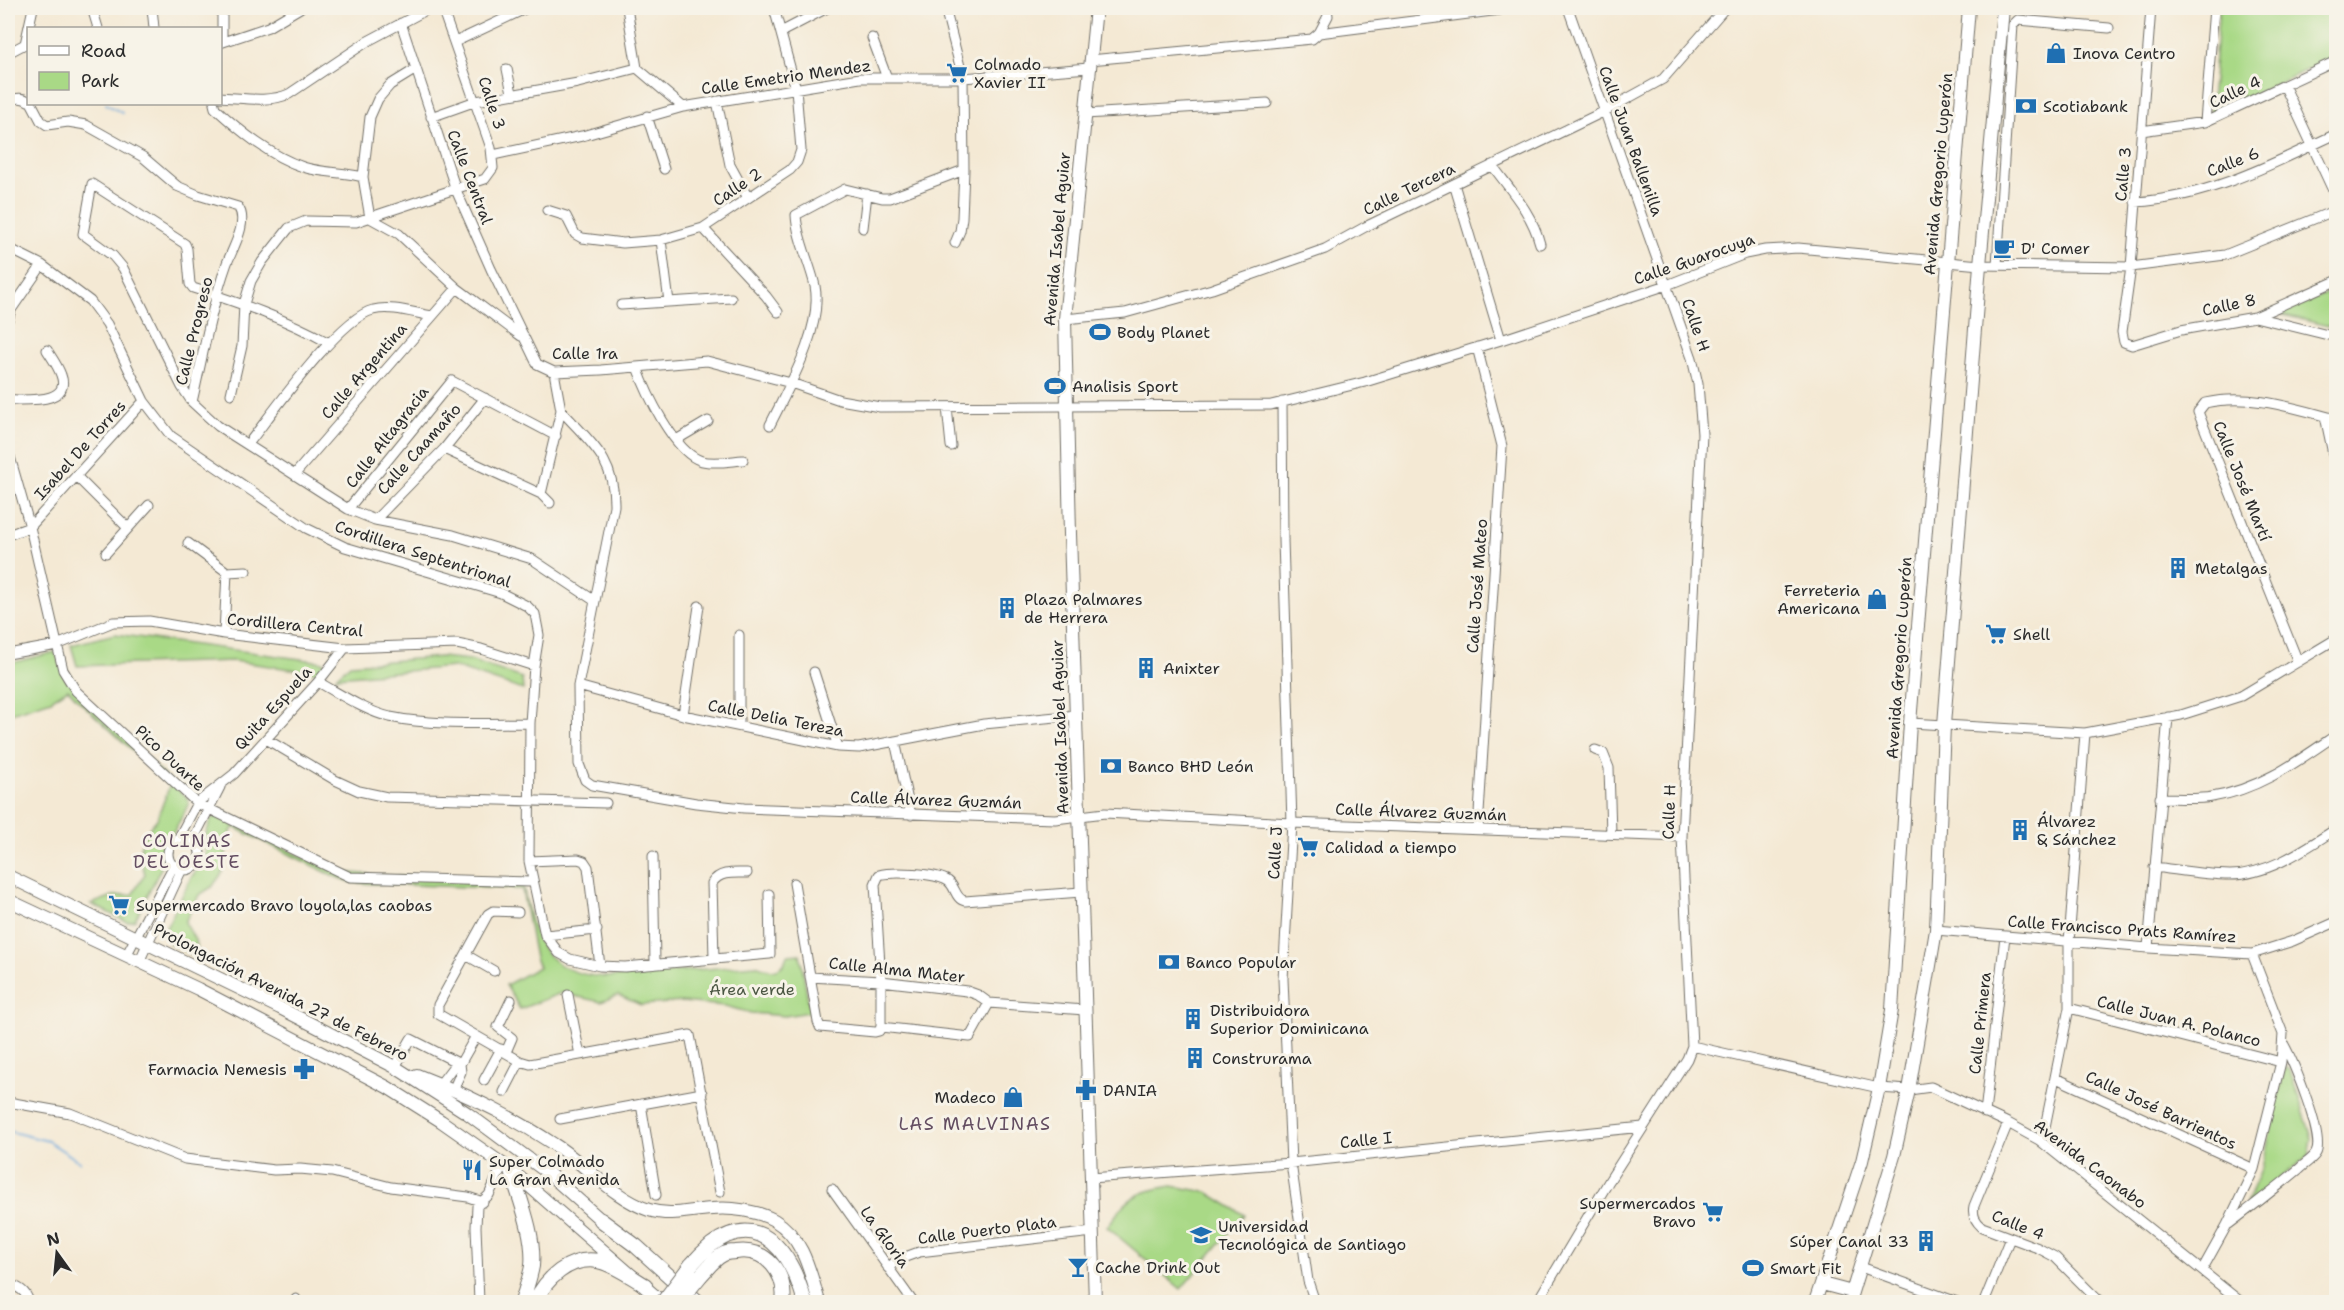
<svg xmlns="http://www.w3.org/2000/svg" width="2344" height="1310" font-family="'Shantell Sans',sans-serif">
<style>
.green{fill:#a9d986;stroke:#6a8258;stroke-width:1.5}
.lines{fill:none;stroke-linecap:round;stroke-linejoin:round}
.stream{stroke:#6aa8dc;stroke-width:2}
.minor-casing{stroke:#716e66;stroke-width:11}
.major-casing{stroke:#716e66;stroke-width:14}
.highway-casing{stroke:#716e66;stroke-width:16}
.minor{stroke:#fff;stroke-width:9}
.major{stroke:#fff;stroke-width:12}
.highway{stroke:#fff;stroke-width:14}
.highway-bridge-casing{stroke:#716e66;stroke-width:16;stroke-linecap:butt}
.highway-bridge{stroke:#fff;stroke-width:14}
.labels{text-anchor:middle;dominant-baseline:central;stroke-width:6;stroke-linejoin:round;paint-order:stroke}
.poi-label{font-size:16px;fill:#2b2b2b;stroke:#f7f3e8;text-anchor:start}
.street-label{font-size:16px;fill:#2b2b2b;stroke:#f7f3e8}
.park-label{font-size:16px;fill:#4a5642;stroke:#f7f3e8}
.neighbourhood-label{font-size:18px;letter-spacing:1.5px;fill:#634d61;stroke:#f7f3e8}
</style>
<rect width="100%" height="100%" fill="#f7f3e8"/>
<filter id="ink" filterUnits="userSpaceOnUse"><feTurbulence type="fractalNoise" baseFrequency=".0167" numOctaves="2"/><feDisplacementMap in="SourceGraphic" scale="12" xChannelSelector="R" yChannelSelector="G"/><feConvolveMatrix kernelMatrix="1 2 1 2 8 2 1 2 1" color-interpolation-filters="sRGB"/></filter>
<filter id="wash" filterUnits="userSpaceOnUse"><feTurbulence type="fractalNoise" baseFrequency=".008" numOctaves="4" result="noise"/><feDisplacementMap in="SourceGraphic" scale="24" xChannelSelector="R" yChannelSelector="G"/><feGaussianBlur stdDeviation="1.35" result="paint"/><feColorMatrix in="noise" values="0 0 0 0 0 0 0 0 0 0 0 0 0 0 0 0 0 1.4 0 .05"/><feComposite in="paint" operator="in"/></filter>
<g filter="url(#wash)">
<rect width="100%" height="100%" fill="#f4e9d4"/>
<path class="green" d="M2219 8H2336V56L2210 116Z
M2336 289V328L2280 314Z
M115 634 323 662 325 665 319 673 233 661 77 666 71 645Z
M55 652 67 680 188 799 189 804 172 835 163 845 161 854 162 866 135 920 127 922 91 904 113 896 132 895 145 874 140 858 141 845 150 827 157 819 170 785 78 700 68 689 51 700 8 714V664Z
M441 657 470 660 522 678 523 690 454 667 336 677 350 664Z
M216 816 336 872 523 885C533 939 542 974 606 977L756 965C767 969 774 974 784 964L787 955 800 954 810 1012 785 1016 751 1013 725 1006 682 1002 641 1005 618 995 601 1002 561 993 520 1009 506 985 539 967 535 958 522 889 355 883 336 877 233 827 226 846V861L221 875 212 887 199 895 185 922 195 940 201 959 169 943 165 930 192 876 204 862 206 852 203 843 211 819Z
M2285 1067 2290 1070 2312 1138 2309 1156 2246 1204 2262 1168Z
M1172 1186 1207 1192 1244 1215 1181 1289 1107 1227C1129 1197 1134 1192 1172 1186Z"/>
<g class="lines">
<path class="stream" d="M106 104 122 113
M8 1131 48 1141 80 1162"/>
</g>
</g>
<g filter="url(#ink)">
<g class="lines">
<defs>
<path id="minor" d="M92 8 98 28
M152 8 154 28
M222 8V42
M627 8 637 68
M945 8 963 78 964 170 962 218 960 231 955 243
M2151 8 2131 267 2122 332 2124 342 2132 345 2181 330 2255 317 2336 281
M401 23 456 190 491 269 537 364 554 372 601 370 707 361 791 383 840 400 880 407 1271 405 1365 382 1501 340 1667 285 1745 254 1765 250 1798 248 1980 265 2131 267 2225 255 2336 210
M781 32 827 8
M1319 33 1328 16 1327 8
M872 38 887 78
M455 42 527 8
M220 43 268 27 300 8
M25 44 33 8
M8 53 25 44 28 45
M1090 60 1312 39 1319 33 1500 10
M416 69 390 85 378 99 370 117 363 177 370 218 399 234 457 288 521 336
M507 69 512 93
M2284 85 2336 197
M220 97C243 98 268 103 289 94L368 41 430 8
M8 101C15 98 22 96 28 101
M717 101 730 165 748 198
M32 104 41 121 47 125 68 122 86 125 143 157 177 186 198 195 238 207C249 221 233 248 227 263 211 308 203 355 192 402
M214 104 215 108C240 131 270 156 303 167 322 173 344 172 363 177
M1085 114 1267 103
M647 116 664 169
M431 117 476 101 578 83 637 68 683 107
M2205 122 2214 8
M2141 131 2205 122 2336 61
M493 155 582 136 683 107 860 78H963L1089 68
M1492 165C1511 191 1532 213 1540 244
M1454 184 1501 340
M2135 202C2207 198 2273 164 2336 134
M547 210 566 216 575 234 582 238 623 243 661 240 703 228 790 170 797 162 801 150 796 89 774 8
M703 228 766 296 778 312
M863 228 867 194
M661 240 669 302
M8 248 42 265 90 301 107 324 144 401 171 436 306 528 345 547 501 593 527 606 535 614 539 635 534 666 530 723 529 861 545 935 559 953 570 959 600 966 625 967 770 954 769 894
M1997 265 2013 25 2018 20 2109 28
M621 305 731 298
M2255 317 2336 337
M1065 319 1125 313 1212 289 1325 249 1365 227 1603 112 1663 79 1725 8
M8 320 11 310 42 265
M329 343C286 319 240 303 193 288L190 284 187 249 185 244 92 184 83 234 113 256 123 268 182 387 192 402 218 426 348 509 375 520 453 535 532 559 595 601
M1477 347 1502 446 1478 829
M637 367C646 392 674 453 702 461 714 464 730 461 743 460
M231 394 242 346 244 304 251 281 262 262 289 228 306 221 356 222 485 179 493 168 491 148 442 8
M8 400C24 399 72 405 61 375 58 366 52 358 47 350
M1282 402 1283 540 1292 823 1283 979 1291 1163 1308 1281 1315 1302
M947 407 951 446
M561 410C590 443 615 458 614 506L578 686 579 764 585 780 592 785 696 803 744 808 1055 819 1105 813 1292 823 1682 837
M2325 416 2336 468
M770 425C788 388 823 329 815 286 810 263 797 238 796 215L845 189 882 198H890L964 170
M676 440 708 421
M248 444C271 415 339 318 373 310 391 305 414 313 432 316
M444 449 541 494 561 410 554 372
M8 450 30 527 63 670 76 691 197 803 350 877 532 882
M295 474 457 288
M76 476 128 528
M541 494 550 503
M348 509 452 381 556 436
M375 520 444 449 485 398
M8 535 30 527 144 401
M188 543 227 572 246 571
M106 553 149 505
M224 634 227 572
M8 654 57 645 113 622 149 621 224 634 345 648 457 644 481 649 534 666
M2298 662 2198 412 2205 403C2250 393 2293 408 2336 419
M814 672 838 747
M318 682C340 694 365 711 390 717 432 726 486 723 530 723
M578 686 683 715 838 747 859 748 984 724 1077 715
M683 715 699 606
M1910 723 2085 733 2181 715 2241 696 2336 639
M739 726V635
M266 739 335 780 359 791 387 797 606 803
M895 741 911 815
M1595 750 1603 753 1609 768 1611 834
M2160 798C2177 798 2195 800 2212 797 2259 790 2298 761 2336 735
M168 854a16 16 0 1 1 32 0a16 16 0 1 1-32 0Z
M178 839 197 803 234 774 318 682 345 648
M193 840 220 787
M653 856 655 963
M529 861 578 859 584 861 588 867 600 966
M2154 867C2179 870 2205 875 2230 875 2268 875 2305 849 2336 829
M794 883 818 1022 820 1027 875 1032 879 1031 881 1027 970 1037 989 1003
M518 912 493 911 488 914 438 1005V1014L520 1061 530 1064 690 1035 720 1192
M1936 930 2148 948 2252 954 2293 941 2336 922
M545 935 597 930
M2148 948 2168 717
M466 955 494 971
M126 956 174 865
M714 958 712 883C720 871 734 873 747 873
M139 962 182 869
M810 977 881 981 967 991 978 995 989 1003 1085 1010
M568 995 580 1055
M2069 1008 2281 1062
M881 1027V981L875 884 879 875C892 871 936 873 948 881 956 887 955 899 965 901L1081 892
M1692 1046 1879 1088 1909 1090 1931 1087 2008 1123 2039 1140 2241 1302
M506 1052 512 1038 498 1027 511 1000
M395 1067 411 1039 460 1064
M2056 1078 2254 1169
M484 1080 501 1049
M440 1084 453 1067 460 1064 476 1036
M453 1090 461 1072 460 1064
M504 1092 520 1061
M8 1102 70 1113 185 1159 274 1170 300 1169 332 1172 391 1187 468 1197 483 1202
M641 1104 656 1195
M1985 1113 2005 936
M560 1119 702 1093
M2008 1123 1974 1206C1972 1215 1975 1221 1982 1227L2038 1248 2055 1257 2100 1302
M2039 1140 2044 1132 2069 1008V942L2085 733
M1091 1178 1291 1163 1643 1127
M832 1189 913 1302
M2229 1224C2253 1206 2276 1188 2299 1169 2304 1164 2313 1159 2316 1153 2325 1137 2293 1061 2283 1043
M1861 1267 1957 1302
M888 1268 897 1260 919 1252 1093 1232
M2202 1270 2227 1225 2254 1169 2281 1062 2283 1034 2252 954
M8 1284C19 1287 26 1291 29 1302
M295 1302 296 1299
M479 1302 476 1227 477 1206 489 1195 503 1164
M1537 1302 1609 1181 1687 1059 1692 1046 1682 837 1702 434 1698 384 1692 358 1568 8
M1984 1302 2010 1238"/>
<path id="major" d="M8 876 280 1008 395 1067 467 1113 548 1173 601 1220
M8 900 198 989 387 1087 441 1121 511 1170 662 1302
M417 1075C464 1093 513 1117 555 1145 585 1164 615 1199 649 1210 672 1217 689 1210 712 1209 731 1207 758 1211 774 1220 804 1238 810 1272 819 1302
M1822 1284 1852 1292
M1095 1302 1070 534 1065 319 1096 8
M1815 1302 1862 1161 1879 1088 1892 1010 1910 723 1969 8
M1849 1302 1894 1156 1909 1090 1936 930 1944 725 1980 265 2003 8"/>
<path id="highway" d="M511 1170C520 1200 535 1235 532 1266 530 1278 525 1291 522 1302
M601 1220 636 1246 698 1302
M691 1265C697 1258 704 1251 711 1245 763 1207 792 1257 805 1302
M701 1275C707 1269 714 1259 722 1255 725 1253 731 1252 736 1252 766 1247 787 1274 783 1302
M535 1302C545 1279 570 1256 598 1261 614 1264 631 1277 645 1285"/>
</defs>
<use href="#minor" class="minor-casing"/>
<use href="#major" class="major-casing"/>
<use href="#highway" class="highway-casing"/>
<use href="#minor" class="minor"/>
<use href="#major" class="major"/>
<use href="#highway" class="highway"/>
<defs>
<path id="highway-bridge" d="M663 1302 691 1265
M679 1302 701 1275"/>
</defs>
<use href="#highway-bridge" class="highway-bridge-casing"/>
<use href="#highway-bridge" class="highway-bridge"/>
</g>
</g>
<defs>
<symbol id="shop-bare" viewBox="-9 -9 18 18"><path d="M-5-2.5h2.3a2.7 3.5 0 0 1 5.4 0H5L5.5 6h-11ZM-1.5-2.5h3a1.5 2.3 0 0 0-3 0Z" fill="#1f6fb2" stroke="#f7f3e8" stroke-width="2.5" paint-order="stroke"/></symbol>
<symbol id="supermarket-bare" viewBox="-9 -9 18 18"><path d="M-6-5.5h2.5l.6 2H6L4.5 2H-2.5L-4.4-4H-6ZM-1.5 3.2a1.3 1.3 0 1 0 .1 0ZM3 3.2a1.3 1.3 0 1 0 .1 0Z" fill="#1f6fb2" stroke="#f7f3e8" stroke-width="2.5" paint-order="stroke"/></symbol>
<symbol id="bank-bare" viewBox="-9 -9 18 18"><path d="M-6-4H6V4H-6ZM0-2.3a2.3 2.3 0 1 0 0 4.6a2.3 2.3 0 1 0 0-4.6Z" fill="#1f6fb2" stroke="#f7f3e8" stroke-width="2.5" paint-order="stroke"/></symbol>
<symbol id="cafe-bare" viewBox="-9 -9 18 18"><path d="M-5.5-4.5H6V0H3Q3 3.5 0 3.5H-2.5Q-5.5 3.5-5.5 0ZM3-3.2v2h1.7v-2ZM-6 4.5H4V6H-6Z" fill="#1f6fb2" stroke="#f7f3e8" stroke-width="2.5" paint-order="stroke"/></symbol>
<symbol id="stadium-bare" viewBox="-9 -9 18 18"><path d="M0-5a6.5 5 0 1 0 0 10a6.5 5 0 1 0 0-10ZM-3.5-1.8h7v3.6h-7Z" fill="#1f6fb2" stroke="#f7f3e8" stroke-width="2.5" paint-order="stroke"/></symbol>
<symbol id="building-bare" viewBox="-9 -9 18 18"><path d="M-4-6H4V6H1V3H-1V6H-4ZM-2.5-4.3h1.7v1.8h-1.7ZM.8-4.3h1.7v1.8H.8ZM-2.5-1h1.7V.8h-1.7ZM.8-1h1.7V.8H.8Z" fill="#1f6fb2" stroke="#f7f3e8" stroke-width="2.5" paint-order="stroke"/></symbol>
<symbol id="pharmacy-bare" viewBox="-9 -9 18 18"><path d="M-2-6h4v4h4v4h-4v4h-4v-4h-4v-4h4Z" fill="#1f6fb2" stroke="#f7f3e8" stroke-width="2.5" paint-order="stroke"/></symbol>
<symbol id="restaurant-bare" viewBox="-9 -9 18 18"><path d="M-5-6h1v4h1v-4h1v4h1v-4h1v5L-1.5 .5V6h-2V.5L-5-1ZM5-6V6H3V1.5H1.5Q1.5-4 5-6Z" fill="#1f6fb2" stroke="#f7f3e8" stroke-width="2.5" paint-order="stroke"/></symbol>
<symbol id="university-bare" viewBox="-9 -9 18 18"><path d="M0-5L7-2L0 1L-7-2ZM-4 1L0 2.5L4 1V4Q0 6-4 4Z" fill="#1f6fb2" stroke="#f7f3e8" stroke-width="2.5" paint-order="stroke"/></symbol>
<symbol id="bar-bare" viewBox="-9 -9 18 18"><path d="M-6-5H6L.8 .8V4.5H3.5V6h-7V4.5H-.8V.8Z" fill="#1f6fb2" stroke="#f7f3e8" stroke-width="2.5" paint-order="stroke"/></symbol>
</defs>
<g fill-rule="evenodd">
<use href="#shop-bare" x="2041" y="38" width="30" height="30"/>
<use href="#supermarket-bare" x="942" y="58" width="30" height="30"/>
<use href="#bank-bare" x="2011" y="91" width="30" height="30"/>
<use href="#cafe-bare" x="1989" y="233" width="30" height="30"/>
<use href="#stadium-bare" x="1085" y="317" width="30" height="30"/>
<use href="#stadium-bare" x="1040" y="371" width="30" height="30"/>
<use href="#building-bare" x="2163" y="553" width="30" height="30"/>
<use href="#shop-bare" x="1862" y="584" width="30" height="30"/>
<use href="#building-bare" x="992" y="593" width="30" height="30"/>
<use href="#supermarket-bare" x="1981" y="619" width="30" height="30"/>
<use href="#building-bare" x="1131" y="653" width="30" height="30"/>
<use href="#bank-bare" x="1096" y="751" width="30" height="30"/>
<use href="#building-bare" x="2005" y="815" width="30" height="30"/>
<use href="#supermarket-bare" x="1293" y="832" width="30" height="30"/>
<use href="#supermarket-bare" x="104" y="890" width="30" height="30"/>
<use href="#bank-bare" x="1154" y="947" width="30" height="30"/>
<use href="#building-bare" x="1178" y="1004" width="30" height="30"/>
<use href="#building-bare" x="1180" y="1043" width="30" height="30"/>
<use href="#pharmacy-bare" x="289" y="1054" width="30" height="30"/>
<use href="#pharmacy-bare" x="1071" y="1075" width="30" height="30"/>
<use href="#shop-bare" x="998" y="1082" width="30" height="30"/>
<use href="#restaurant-bare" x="457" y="1155" width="30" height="30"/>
<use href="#supermarket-bare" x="1698" y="1197" width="30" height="30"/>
<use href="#university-bare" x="1186" y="1220" width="30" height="30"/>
<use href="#building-bare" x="1911" y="1226" width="30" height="30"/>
<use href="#bar-bare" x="1063" y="1252" width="30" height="30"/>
<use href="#stadium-bare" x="1738" y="1253" width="30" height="30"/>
</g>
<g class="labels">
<g class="poi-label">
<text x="2073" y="53">Inova Centro</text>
<text x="974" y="64">Colmado<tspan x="974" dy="18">Xavier II</tspan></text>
<text x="2043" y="106">Scotiabank</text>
<text x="2021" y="248">D' Comer</text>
<text x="1117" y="332">Body Planet</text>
<text x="1072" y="386">Analisis Sport</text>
<text x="2195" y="568">Metalgas</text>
<text x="1860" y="590" text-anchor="end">Ferreteria<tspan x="1860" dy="18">Americana</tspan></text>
<text x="1024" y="599">Plaza Palmares<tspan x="1024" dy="18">de Herrera</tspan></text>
<text x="2013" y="634">Shell</text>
<text x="1163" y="668">Anixter</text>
<text x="1128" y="766">Banco BHD León</text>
<text x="2037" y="821">Álvarez<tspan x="2037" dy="18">&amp; Sánchez</tspan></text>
<text x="1325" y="847">Calidad a tiempo</text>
<text x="136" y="905">Supermercado Bravo loyola,las caobas</text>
<text x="1186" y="962">Banco Popular</text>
<text x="1210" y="1010">Distribuidora<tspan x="1210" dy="18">Superior Dominicana</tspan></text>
<text x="1212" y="1058">Construrama</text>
<text x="287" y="1069" text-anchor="end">Farmacia Nemesis</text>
<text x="1103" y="1090">DANIA</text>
<text x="996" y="1097" text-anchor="end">Madeco</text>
<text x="489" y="1161">Super Colmado<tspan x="489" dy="18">La Gran Avenida</tspan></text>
<text x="1696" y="1203" text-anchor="end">Supermercados<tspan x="1696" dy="18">Bravo</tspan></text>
<text x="1218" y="1226">Universidad<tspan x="1218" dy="18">Tecnológica de Santiago</tspan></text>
<text x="1909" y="1241" text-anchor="end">Súper Canal 33</text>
<text x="1095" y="1267">Cache Drink Out</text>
<text x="1770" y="1268">Smart Fit</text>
</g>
<g class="street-label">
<text transform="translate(786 77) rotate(-8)">Calle Emetrio Mendez</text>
<text transform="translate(2235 92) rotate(-25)">Calle 4</text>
<text transform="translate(492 103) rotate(72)">Calle 3</text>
<text transform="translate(1631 141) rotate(70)">Calle Juan Ballenilla</text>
<text transform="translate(2233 162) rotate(-21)">Calle 6</text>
<text transform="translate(1938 174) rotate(-85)">Avenida Gregorio Luperón</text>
<text transform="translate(2123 174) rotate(-85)">Calle 3</text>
<text transform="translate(470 177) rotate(69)">Calle Central</text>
<text transform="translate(737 187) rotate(-34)">Calle 2</text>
<text transform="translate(1409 189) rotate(-26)">Calle Tercera</text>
<text transform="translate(1057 239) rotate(-85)">Avenida Isabel Aguiar</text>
<text transform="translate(1694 259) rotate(-19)">Calle Guarocuya</text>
<text transform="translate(2229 305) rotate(-12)">Calle 8</text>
<text transform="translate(1696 325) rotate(71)">Calle H</text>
<text transform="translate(194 331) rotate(-76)">Calle Progreso</text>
<text x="585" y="353">Calle 1ra</text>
<text transform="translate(364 371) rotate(-49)">Calle Argentina</text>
<text transform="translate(387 437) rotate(-52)">Calle Altagracia</text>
<text transform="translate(419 449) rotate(-48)">Calle Caamaño</text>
<text transform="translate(80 450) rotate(-48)">Isabel De Torres</text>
<text transform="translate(2242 481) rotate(68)">Calle José Martí</text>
<text transform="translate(423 554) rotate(18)">Cordillera Septentrional</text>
<text transform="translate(1477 586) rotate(-86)">Calle José Mateo</text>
<text transform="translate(295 625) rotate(5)">Cordillera Central</text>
<text transform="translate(1899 658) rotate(-86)">Avenida Gregorio Luperón</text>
<text transform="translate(273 708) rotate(-48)">Quita Espuela</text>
<text transform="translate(776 718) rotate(11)">Calle Delia Tereza</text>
<text transform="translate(1060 727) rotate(-92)">Avenida Isabel Aguiar</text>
<text transform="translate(170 758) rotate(43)">Pico Duarte</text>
<text transform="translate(936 800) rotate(2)">Calle Álvarez Guzmán</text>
<text transform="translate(1421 812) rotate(2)">Calle Álvarez Guzmán</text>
<text transform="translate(1669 812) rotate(-88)">Calle H</text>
<text transform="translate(1275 853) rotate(-87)">Calle J</text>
<text transform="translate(2122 929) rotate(4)">Calle Francisco Prats Ramírez</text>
<text transform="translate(897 970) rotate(6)">Calle Alma Mater</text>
<text transform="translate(281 992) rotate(27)">Prolongación Avenida 27 de Febrero</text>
<text transform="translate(2179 1021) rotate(14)">Calle Juan A. Polanco</text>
<text transform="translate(1980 1023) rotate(-84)">Calle Primera</text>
<text transform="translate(2161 1110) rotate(25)">Calle José Barrientos</text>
<text transform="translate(1366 1140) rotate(-6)">Calle I</text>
<text transform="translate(2090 1164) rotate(37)">Avenida Caonabo</text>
<text transform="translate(2018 1225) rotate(22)">Calle 4</text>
<text transform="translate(987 1230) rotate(-7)">Calle Puerto Plata</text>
<text transform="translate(885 1237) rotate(54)">La Gloria</text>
</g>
<g class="park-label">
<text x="752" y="989">Área verde</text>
</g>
<g class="neighbourhood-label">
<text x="187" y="841">COLINAS<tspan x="187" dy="21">DEL OESTE</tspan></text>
<text x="975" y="1124">LAS MALVINAS</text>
</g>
</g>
<rect width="2344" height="1310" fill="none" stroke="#f7f3e8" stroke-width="30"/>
<rect x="27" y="27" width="195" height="78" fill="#f7f3e8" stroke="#a5a39c" stroke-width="1.5"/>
<rect x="39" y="46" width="30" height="9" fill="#ffffff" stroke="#a5a39c" stroke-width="1.5"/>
<text x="81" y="57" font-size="18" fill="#2b2b2b">Road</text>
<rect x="39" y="72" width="30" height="18" fill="#a9d986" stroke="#a5a39c" stroke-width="1.5"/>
<text x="81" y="87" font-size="18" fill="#2b2b2b">Park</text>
<g transform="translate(57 1253) rotate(345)" stroke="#f7f3e8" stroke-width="4.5" paint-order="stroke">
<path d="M0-4.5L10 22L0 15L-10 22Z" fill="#2b2b2b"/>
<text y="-9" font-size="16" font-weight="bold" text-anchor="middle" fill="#2b2b2b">N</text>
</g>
</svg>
